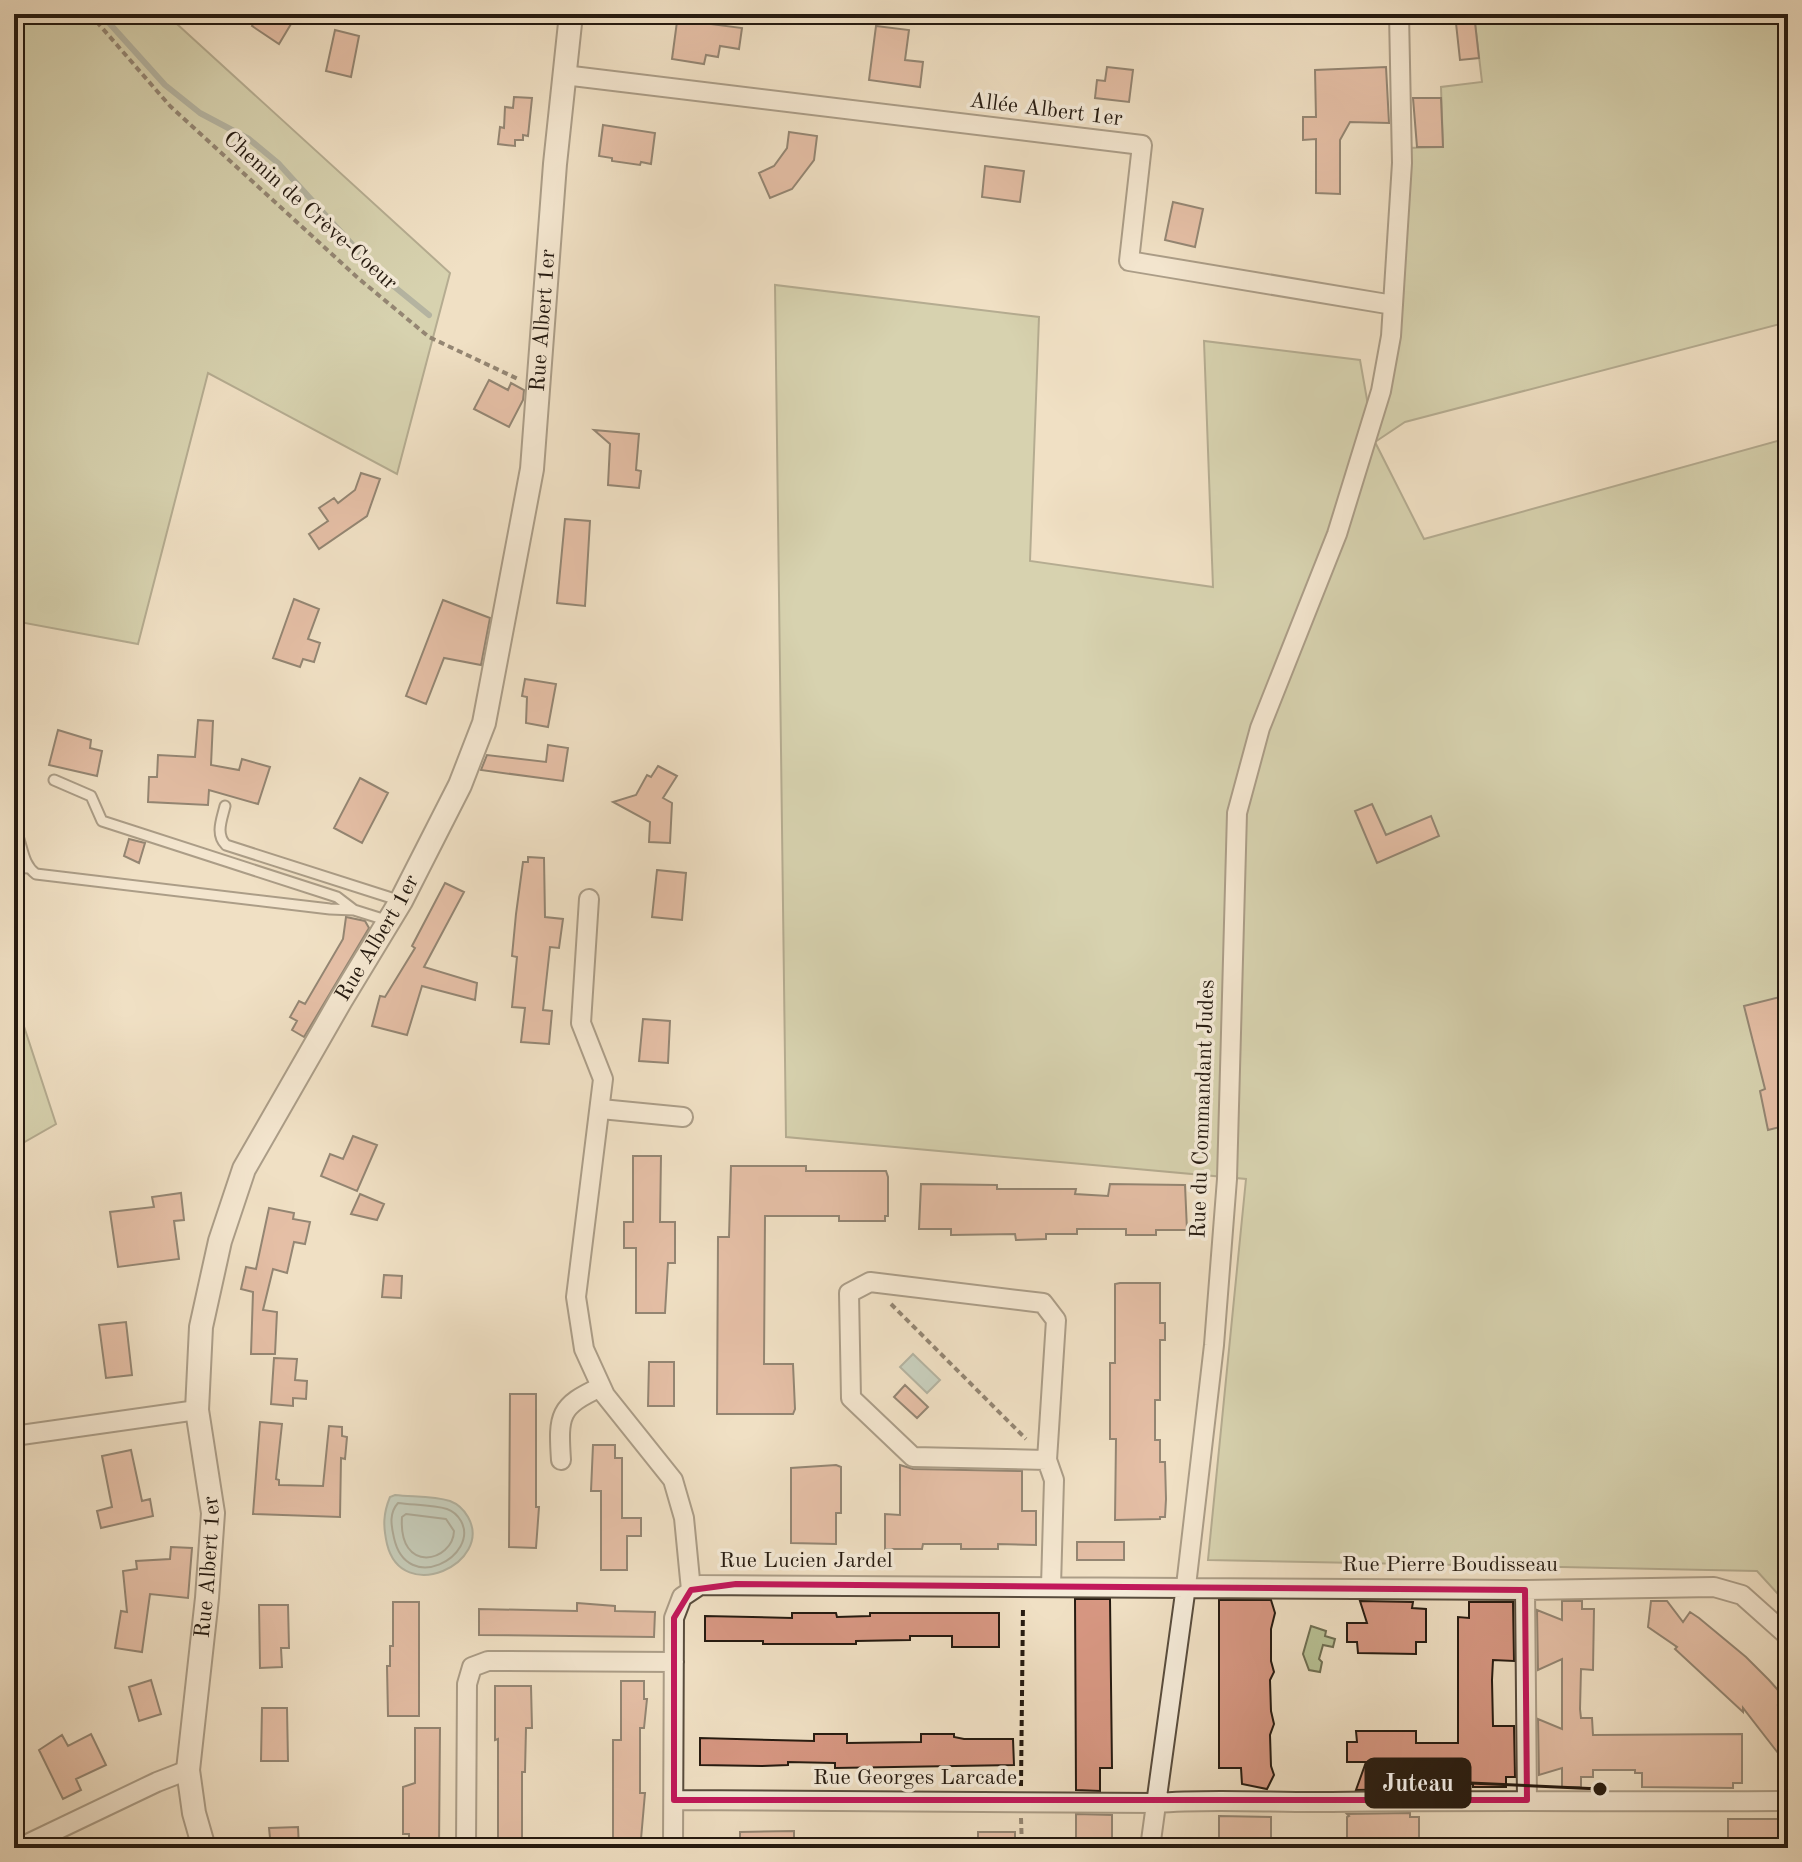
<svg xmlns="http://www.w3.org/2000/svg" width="1802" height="1862" font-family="'Old Standard TT',serif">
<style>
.green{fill:#b8c295;stroke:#6e6e52;stroke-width:2}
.water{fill:#9abdb6;stroke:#6b7c74;stroke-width:2}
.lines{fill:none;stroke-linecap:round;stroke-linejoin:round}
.shore{stroke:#606c63;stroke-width:2}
.stream{stroke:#6b7c74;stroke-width:6}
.building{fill:#d79782;stroke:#251a10;stroke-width:2}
.service-casing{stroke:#584c3d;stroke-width:13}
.minor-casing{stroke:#584c3d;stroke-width:22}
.tertiary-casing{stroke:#584c3d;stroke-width:26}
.path{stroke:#251a10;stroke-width:4;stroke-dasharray:6 4;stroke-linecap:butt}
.service{stroke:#f5ebd9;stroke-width:9}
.minor{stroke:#f5ebd9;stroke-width:18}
.tertiary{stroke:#f5ebd9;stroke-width:22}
.marked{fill:none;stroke:#c2185b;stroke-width:6;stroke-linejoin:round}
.labels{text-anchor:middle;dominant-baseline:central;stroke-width:7;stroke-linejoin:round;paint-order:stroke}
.street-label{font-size:22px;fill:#251a10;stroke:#f5ebd9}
.leader{fill:none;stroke:#251a10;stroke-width:3}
.callout-dot{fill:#251a10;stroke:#f5ebd9;stroke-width:3}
.callout{fill:#251a10;stroke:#251a10;stroke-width:3}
.callout-label{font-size:24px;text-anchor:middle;font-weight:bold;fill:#fff}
</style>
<rect width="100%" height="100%" fill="#f0e0c4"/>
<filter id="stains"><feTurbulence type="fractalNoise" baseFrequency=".0025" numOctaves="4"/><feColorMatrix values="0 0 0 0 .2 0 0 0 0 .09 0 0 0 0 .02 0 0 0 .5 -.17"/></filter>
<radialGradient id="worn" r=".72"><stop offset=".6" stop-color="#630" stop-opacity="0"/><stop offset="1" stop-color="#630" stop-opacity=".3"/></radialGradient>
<path class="green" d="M14 14H166L450 273 397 474 208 373 138 644 14 621Z
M1474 14H1788V322L1405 422 1375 442 1424 539 1788 438V1605L1757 1571 1208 1560 1246 1179 786 1137 775 285 1039 317 1030 561 1213 587 1204 341 1360 360 1374 439 1407 148 1443 147 1441 87 1482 82Z
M14 996 56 1124 14 1148Z
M1311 1626 1326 1631 1325 1636 1335 1639 1333 1647 1323 1645 1319 1659 1322 1662 1320 1672 1309 1670 1303 1654Z"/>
<path class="water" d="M913 1354 940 1380 927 1393 900 1367Z
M395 1495C413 1497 433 1496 450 1501 458 1504 464 1510 468 1517 494 1563 402 1606 387 1544 383 1526 383 1514 390 1497Z"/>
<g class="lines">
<path class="shore" d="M398 1503C413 1505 433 1505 447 1509 453 1511 458 1516 461 1521 480 1556 407 1596 394 1538 391 1525 389 1513 398 1503Z
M406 1514 446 1519 454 1531C453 1562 398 1575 402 1517Z"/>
<path class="stream" d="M101 14 165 85 200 113 249 139 278 163 380 275 429 315"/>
</g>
<path class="building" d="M259 14H297L279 44 252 26Z
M678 14H711L710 24 742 28 739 49 720 46 718 57 706 55 704 64 672 59Z
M1455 14H1474L1479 58 1460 60Z
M876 26 909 30 905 60 923 62 920 87 869 80Z
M335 30 359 36 351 77 326 71Z
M1107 67 1133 70 1129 102 1095 98 1097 80 1105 81Z
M1386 67 1389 123 1350 122 1340 140V194L1316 193V139L1303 140V117H1316L1315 70Z
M514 97 532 98 528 136 523 135V140H515V146L498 144 500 127 504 128 505 107 513 108Z
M1413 98H1441L1443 147H1417Z
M603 125 655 133 651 164 641 162 640 165 612 161V158L599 156Z
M789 132 817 136 814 160 792 189 770 198 759 173 774 166 787 148Z
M985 166 1024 171 1020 202 982 197Z
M1173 202 1203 209 1195 247 1165 240Z
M489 380 508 390 511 383 524 390 523 400 509 427 474 409Z
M594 430 639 434 636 470 641 471 639 488 608 485 610 444Z
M361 473 380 479 367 516 319 549 309 534 328 521 319 508 334 498 338 503 355 490Z
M565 519 590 521 585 606 557 603Z
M294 599 319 609 308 639 320 643 314 662 303 659 300 667 273 658Z
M443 600 490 618 481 665 444 658 426 704 406 696Z
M525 679 556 684 548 727 526 723 527 697 522 696Z
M198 720 213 721 211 765 239 770 242 759 270 767 258 804 209 790 208 805 148 802 149 777H157L158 755 195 757Z
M58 730 91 740 90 748 102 751 97 776 49 765Z
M548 745 568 748 563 781 481 770 487 755 546 762Z
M658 766 677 776 663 798 672 803 670 843 649 842 650 822 613 802 636 795 647 775 651 777Z
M360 778 388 793 362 843 334 828Z
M1372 804 1386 835 1431 816 1439 836 1377 863 1355 811Z
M129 839 145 843 139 863 124 856Z
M528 857 544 858 545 917 563 919 559 948 550 947 543 1010 552 1011 549 1044 521 1042 525 1008 512 1007 517 957 512 956 516 914 523 862H528Z
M657 870 686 873 682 920 652 917Z
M445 883 464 892 424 967 477 983 475 1000 422 986 407 1035 372 1026 380 996 385 997 415 948 412 946Z
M346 917 365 921 369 928 304 1037 292 1030 297 1021 290 1017 299 1001 305 1004 343 939Z
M1788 995V1125L1768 1130 1760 1091 1765 1089 1744 1006Z
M643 1019 670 1021 668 1063 639 1061Z
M353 1136 377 1145 357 1191 321 1176 330 1154 343 1159Z
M633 1156H661L660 1222H675V1263H668L665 1313H636V1248H624V1222H633Z
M731 1166H806V1171H886L888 1177V1216H885V1221H839V1216H765L764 1364H793L795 1409 793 1414H717L718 1237H729Z
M921 1184 997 1185V1189H1076L1075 1194 1108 1196 1110 1184 1185 1185 1187 1230H1156V1235H1126V1229H1077V1234H1046V1239L1016 1240 1015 1234 951 1235V1229H919Z
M181 1193 184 1220 174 1221 179 1259 118 1267 110 1212 154 1207 152 1197Z
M360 1194 384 1204 377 1220 351 1214Z
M269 1208 294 1213 293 1219 310 1222 305 1244 294 1242 287 1273 273 1269 263 1310 277 1312 275 1354H251L253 1292 241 1289 246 1267 256 1269Z
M384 1275 402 1276 401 1298 382 1297Z
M1120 1283H1160V1323H1165V1340H1160V1400H1155V1440H1160V1462H1165L1166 1499 1165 1517H1160V1519L1115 1520 1116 1439H1110V1363H1115V1284Z
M126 1322 132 1375 106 1378 99 1325Z
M274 1358 297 1359 295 1380 307 1381 306 1399 293 1398V1406L271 1404Z
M649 1362H674V1406H648Z
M905 1385 928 1407 917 1418 894 1397Z
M510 1394H536V1507H539L536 1548 509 1547Z
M260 1422 282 1424 276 1479 279 1480V1485L323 1486 329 1426 342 1427V1436L347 1437 345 1459 341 1458 340 1517 253 1514Z
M593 1445H615V1458H622V1518H641V1536H627V1570H601V1491H591Z
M131 1450 142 1501 150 1499 153 1516 101 1528 97 1511 112 1507 102 1456Z
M836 1465 841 1467V1513H836V1544L791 1543V1468Z
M900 1465 913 1469 1022 1471V1511H1036V1545L998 1544V1549H961V1544H923L922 1549H885V1514L900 1515Z
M1077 1542H1124V1560H1077Z
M171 1547 192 1548 188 1598 150 1594 142 1652 115 1648 121 1611 127 1612 123 1571 137 1569 136 1561 170 1559Z
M1075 1599H1110L1112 1768H1100V1791L1076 1790Z
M1219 1600H1271L1275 1613 1271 1629V1661L1274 1672 1270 1680 1271 1711 1274 1724 1270 1735 1271 1766 1274 1775 1267 1789 1242 1784 1241 1768H1219Z
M1360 1601 1413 1602 1412 1608 1426 1609V1642H1416V1654L1358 1653 1357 1642H1347V1623H1367Z
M1562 1601H1582V1609H1594L1593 1670 1581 1669 1580 1709 1581 1718H1592L1593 1735 1742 1734V1783H1733V1788L1642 1787V1773H1635V1770H1593V1777H1581V1787H1562V1768L1539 1775 1538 1719 1562 1729V1659L1538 1670 1537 1610 1562 1620Z
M1651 1601H1667L1683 1622 1690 1612 1699 1618 1746 1657 1769 1680 1785 1698 1778 1705 1788 1714V1746L1778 1753 1743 1708V1712L1675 1649 1677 1647 1648 1627Z
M393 1602H419V1716H388L387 1666H390V1646H393Z
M1469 1602H1513L1514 1661 1493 1660 1492 1680 1493 1726H1514L1515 1777H1506V1787H1473V1784H1468L1469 1768 1426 1767V1777L1411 1776V1789L1356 1790 1366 1762H1347V1742H1357L1356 1731H1416V1743H1458V1617L1469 1618Z
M577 1603 615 1606V1611L655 1612 654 1637 479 1635V1609L577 1611Z
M259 1605H288L289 1648H281L282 1667 260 1668Z
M792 1613H836L837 1617 870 1616V1613H999V1647H952V1636H910V1640L856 1641V1644H763V1641H705V1616L792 1618Z
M151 1680 161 1714 139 1721 129 1687Z
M621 1681H644V1699H647L644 1728H640V1793H645L641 1839 613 1838V1740H621Z
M495 1686H531L532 1728H526L525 1772H522V1838H498V1739L495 1740Z
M262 1708H287L288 1761H261Z
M415 1728H440L439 1848H409V1834H403V1787L415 1783Z
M91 1734 106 1765 76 1779 81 1790 63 1799 39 1750 62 1735 68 1746Z
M814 1734H847V1743L921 1742V1734H954V1737L964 1739H1013L1014 1765 835 1768V1763L788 1762V1765L762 1766 700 1765V1738L814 1741Z
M1410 1813V1817H1419V1840H1364V1847H1347V1817L1349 1816 1347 1814Z
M1076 1814 1112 1815V1848H1076Z
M1219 1816 1271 1817V1848H1219Z
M1728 1819H1788V1842H1728Z
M298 1827 299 1848H271L269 1828Z
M794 1831V1848H740V1832Z
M978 1832H1015V1848H978Z"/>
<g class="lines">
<defs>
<path id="service" d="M54 780 91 796 102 821 337 897 354 910 389 921
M225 806C222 819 215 834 226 845L401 901
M14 827C23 843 21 863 36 874L330 909 354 910
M14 867 28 868"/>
<path id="minor" d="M564 75 1142 145 1129 261 1393 305
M589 899 581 1023 603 1079 576 1297 584 1349 605 1395 673 1480 684 1518 691 1590
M601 1109 683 1117
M14 1436 197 1410
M561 1460C558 1415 559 1406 601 1387
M1047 1460 1056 1320 1043 1303 870 1282 849 1293 851 1398 913 1457 1047 1460 1054 1480 1051 1586
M1525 1590 1527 1800
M674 1800 1156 1803C1214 1798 1273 1803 1332 1802 1484 1800 1636 1802 1788 1801
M19 1848 157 1782 188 1770
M466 1848 467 1684 472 1667 488 1661 674 1662
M673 1848 674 1618 682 1597 700 1585 1525 1590 1714 1587 1742 1595 1788 1636
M1150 1848 1186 1586 1214 1345 1227 1179 1237 813 1260 728 1337 534 1381 391 1391 336 1402 163 1399 14"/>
<g id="tertiary">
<path id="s1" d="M204 1848 194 1813 188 1770 207 1598 213 1513 197 1410 201 1327 220 1241 244 1169 341 1000 401 901 460 785 484 723 532 469 555 164 571 14"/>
</g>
</defs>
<use href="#service" class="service-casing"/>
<use href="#minor" class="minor-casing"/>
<use href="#tertiary" class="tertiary-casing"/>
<path class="path" d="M90 14 170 106 358 278 429 337 520 380
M891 1304 1026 1439
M1021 1786 1023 1606
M1021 1818 1022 1848"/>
<use href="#service" class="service"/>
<use href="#minor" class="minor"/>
<use href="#tertiary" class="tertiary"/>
</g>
<path d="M0 0H1802V1862H0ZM736 1584 1525 1590 1527 1800H674V1618L691 1590Z" fill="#f0e0c4" fill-opacity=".55" fill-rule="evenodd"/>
<path class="marked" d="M736 1584 1525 1590 1527 1800H674V1618L691 1590Z"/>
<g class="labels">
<g class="street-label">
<text transform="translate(1046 110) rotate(7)">Allée Albert 1er</text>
<text transform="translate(310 211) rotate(42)">Chemin de Crève-Coeur</text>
<text stroke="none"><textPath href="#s1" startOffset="1604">Rue Albert 1er</textPath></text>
<text stroke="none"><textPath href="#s1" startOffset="956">Rue Albert 1er</textPath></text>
<text transform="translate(1203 1109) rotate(-88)">Rue du Commandant Judes</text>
<text x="806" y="1561">Rue Lucien Jardel</text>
<text x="1450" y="1565">Rue Pierre Boudisseau</text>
<text stroke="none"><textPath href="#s1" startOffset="284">Rue Albert 1er</textPath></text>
<text x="915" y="1778">Rue Georges Larcade</text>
</g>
</g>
<path class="leader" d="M1600 1789L1470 1783"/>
<circle class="callout-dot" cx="1600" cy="1789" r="8"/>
<rect class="callout" x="1366" y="1759" width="104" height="48" rx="8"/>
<g class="callout-label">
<text x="1418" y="1791">Juteau</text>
</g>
<rect width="1802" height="1862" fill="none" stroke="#f0e0c4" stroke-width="48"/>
<rect x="16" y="16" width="1770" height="1830" fill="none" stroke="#251a10" stroke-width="4"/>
<rect x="24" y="24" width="1754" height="1814" fill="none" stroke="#251a10" stroke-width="2"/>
<rect width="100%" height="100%" filter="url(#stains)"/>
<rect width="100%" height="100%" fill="url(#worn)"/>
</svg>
